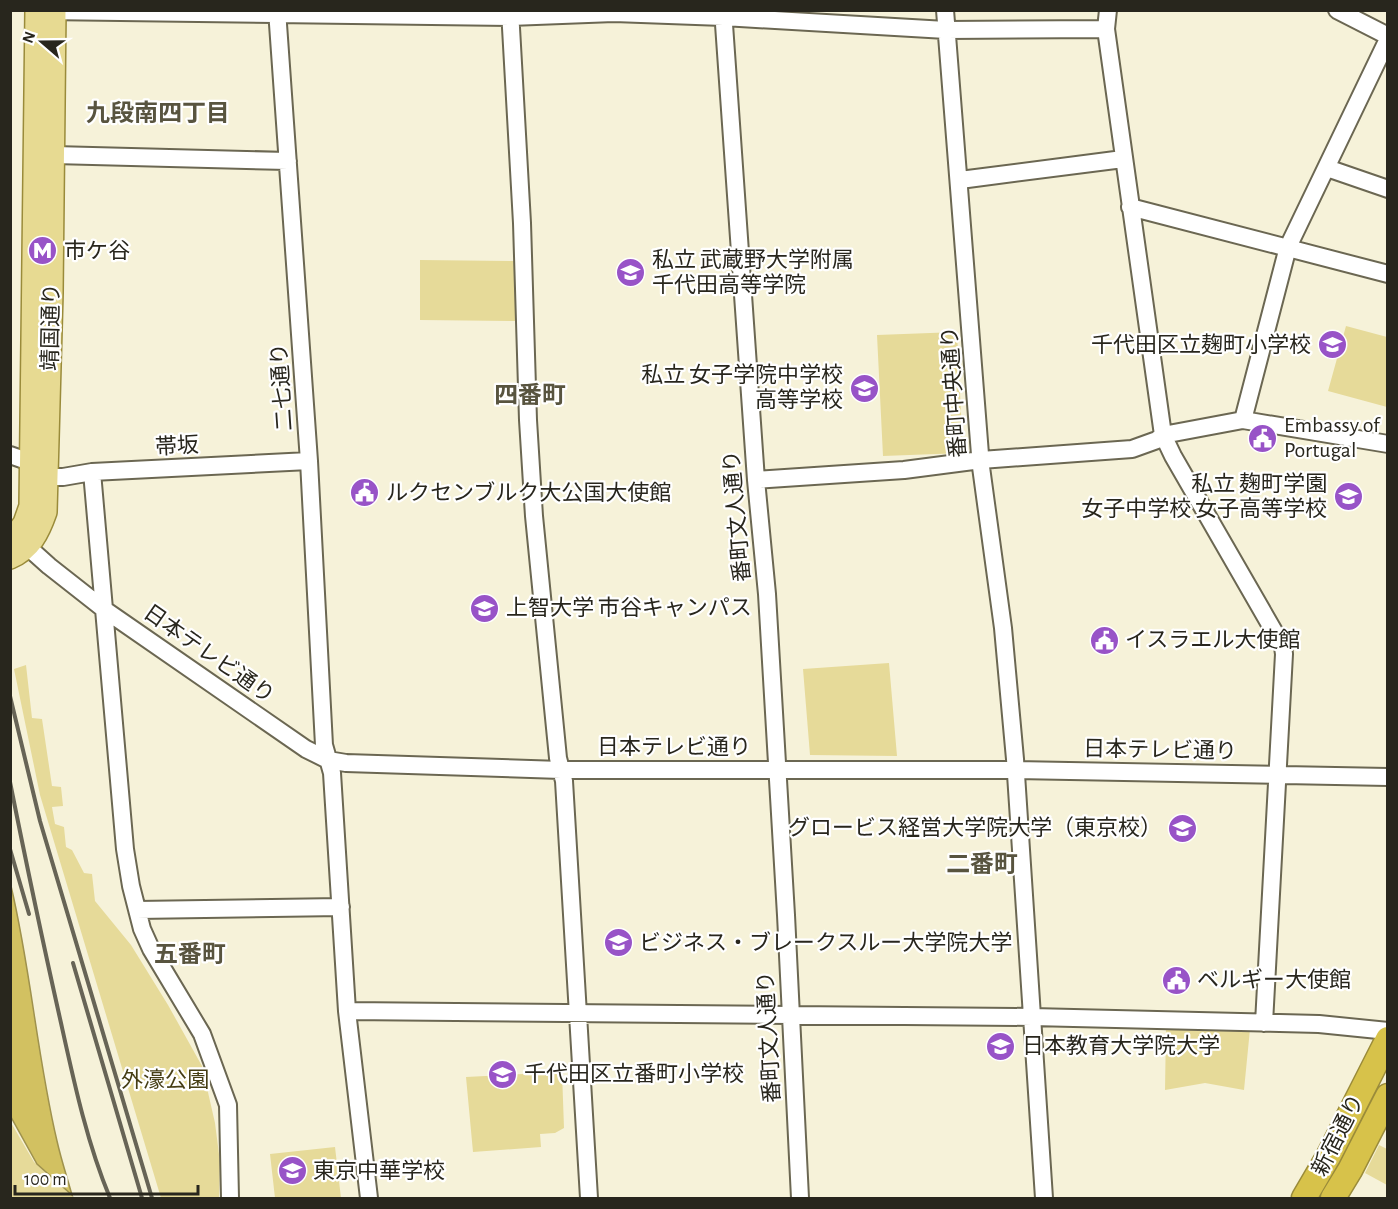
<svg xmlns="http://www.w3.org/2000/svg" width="1398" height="1209" font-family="'Alegreya Sans','Noto Sans JP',sans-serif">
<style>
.green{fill:#e6da99}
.water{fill:#d2c161;stroke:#9f924d;stroke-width:1.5}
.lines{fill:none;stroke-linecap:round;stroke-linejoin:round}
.minor-casing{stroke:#6b6752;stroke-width:20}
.major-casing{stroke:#9a8b3a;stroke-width:24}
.highway-casing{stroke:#9a8b3a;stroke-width:27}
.minor{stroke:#fff;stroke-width:16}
.major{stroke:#e7da92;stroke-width:21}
.highway{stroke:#d7c24a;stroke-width:24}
.rail{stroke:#676456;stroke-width:4}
.labels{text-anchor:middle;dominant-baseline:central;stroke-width:4.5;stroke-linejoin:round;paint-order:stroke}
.poi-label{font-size:22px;fill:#28261d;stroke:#fff;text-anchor:start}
.street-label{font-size:22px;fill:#28261d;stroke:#fff}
.park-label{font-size:22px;fill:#463e15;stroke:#fff}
.neighbourhood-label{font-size:24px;font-weight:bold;fill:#58543f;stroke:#fff}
</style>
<rect width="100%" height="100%" fill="#f6f2d9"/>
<path class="green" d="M420 260 517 261 518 321 420 320Z
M1346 326 1387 337V407L1328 391Z
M957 332 963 453 883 456 877 335Z
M889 663 897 756 810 755 803 669Z
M26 665 32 718 42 719 52 786 61 787 63 806 52 807 55 824 64 827 66 847 72 850 84 873 92 874 95 901 131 945 168 1005 202 1066 215 1123 220 1162 219 1198H161L40 795 14 669Z
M1166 1028 1250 1029 1244 1090 1205 1083 1165 1090Z
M562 1072 564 1128 555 1133 540 1134 541 1147 473 1152 466 1077Z
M10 1121 34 1162 72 1195V1198H11Z
M1379 1145 1387 1149V1185L1365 1173Z
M335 1147 341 1198H275L270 1154Z"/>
<path class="water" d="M11 886C31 970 37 1057 57 1141 61 1159 67 1177 72 1195L37 1164 11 1117Z"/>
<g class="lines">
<defs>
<path id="minor" d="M277 10 309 461 324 745 332 773 347 1011 369 1198
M510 10 522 223 528 420 534 516 558 758 564 781 589 1198
M723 10 756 480 767 594 786 915 800 1198
M945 10 981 467 1003 628 1015 759 1044 1198
M1108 10 1106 29 1163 435 1173 456 1283 647 1284 654 1264 1023
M1337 10 1388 36
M43 11 510 17 614 13 723 17 946 30 1106 29
M54 155 288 161
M1327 168 1388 189
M960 180 1123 159
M1130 207 1388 274
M1243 420 1288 247 1388 39
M10 455 27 461 30 466V477H63L92 472 309 461
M92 472 125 849 131 886 142 929 151 949 202 1034 228 1105 230 1198
M756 480 904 470 981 460 1132 449 1157 440 1163 435 1243 420 1388 444
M20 540 49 566 105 610 306 749 328 760 346 763 561 770H1015L1388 777
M137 910 341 907
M347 1011 1032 1017 1319 1024 1388 1031"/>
<path id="major" d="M10 542 24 523 30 506 36 10
M10 558C31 549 39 532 46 512L52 293 55 10"/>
<path id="highway" d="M1304 1198 1328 1157 1388 1039
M1333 1198 1350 1170 1388 1096"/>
</defs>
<use href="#minor" class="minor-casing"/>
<use href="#major" class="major-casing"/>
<use href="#highway" class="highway-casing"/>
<use href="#minor" class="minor"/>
<use href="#major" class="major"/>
<use href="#highway" class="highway"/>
<path class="rail" d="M10 696 40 821 152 1198
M10 782C26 862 43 943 61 1023 74 1082 87 1143 110 1198
M10 849 29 914
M73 963 142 1198"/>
</g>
<defs>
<symbol id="metro-disc" viewBox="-11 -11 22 22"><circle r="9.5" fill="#9853c7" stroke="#fff"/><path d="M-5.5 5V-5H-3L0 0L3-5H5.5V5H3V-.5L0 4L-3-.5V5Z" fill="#fff"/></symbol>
<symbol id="school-disc" viewBox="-11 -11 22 22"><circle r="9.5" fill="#9853c7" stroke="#fff"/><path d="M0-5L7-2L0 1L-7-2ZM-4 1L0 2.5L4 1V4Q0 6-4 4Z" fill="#fff"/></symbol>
<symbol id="civic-disc" viewBox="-11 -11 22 22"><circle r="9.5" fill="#9853c7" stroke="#fff"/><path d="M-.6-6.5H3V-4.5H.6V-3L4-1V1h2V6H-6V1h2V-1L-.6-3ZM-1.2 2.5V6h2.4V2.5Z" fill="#fff"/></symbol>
<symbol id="university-disc" viewBox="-11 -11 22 22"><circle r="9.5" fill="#9853c7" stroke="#fff"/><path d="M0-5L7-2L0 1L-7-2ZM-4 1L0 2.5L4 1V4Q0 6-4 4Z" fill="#fff"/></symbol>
</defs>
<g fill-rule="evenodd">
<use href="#metro-disc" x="26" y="234" width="33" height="33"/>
<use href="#school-disc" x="614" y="256" width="33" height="33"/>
<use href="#school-disc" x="1316" y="328" width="33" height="33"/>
<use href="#school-disc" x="848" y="372" width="33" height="33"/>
<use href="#civic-disc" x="1246" y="422" width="33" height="33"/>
<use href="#civic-disc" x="348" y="476" width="33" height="33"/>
<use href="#school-disc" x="1332" y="480" width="33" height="33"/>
<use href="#university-disc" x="468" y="592" width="33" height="33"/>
<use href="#civic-disc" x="1088" y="624" width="33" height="33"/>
<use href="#university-disc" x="1166" y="812" width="33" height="33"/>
<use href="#university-disc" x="602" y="926" width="33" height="33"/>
<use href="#civic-disc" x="1160" y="964" width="33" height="33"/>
<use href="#university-disc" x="984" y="1030" width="33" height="33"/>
<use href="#school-disc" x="486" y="1058" width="33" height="33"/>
<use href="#school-disc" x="276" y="1154" width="33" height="33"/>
</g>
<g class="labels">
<g class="poi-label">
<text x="64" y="251">市ケ谷</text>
<text x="652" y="260">私立 武蔵野大学附属<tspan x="652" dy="25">千代田高等学院</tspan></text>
<text x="1311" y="345" text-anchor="end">千代田区立麹町小学校</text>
<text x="843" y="375" text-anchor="end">私立 女子学院中学校<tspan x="843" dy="25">高等学校</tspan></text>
<text x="1284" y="425">Embassy of<tspan x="1284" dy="25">Portugal</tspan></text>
<text x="1327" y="484" text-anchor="end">私立 麹町学園<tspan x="1327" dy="25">女子中学校 女子高等学校</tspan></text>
<text x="386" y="493">ルクセンブルク大公国大使館</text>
<text x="506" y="608">上智大学 市谷キャンパス</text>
<text x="1125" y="640">イスラエル大使館</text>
<text x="1162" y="828" text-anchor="end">グロービス経営大学院大学（東京校）</text>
<text x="639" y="943">ビジネス・ブレークスルー大学院大学</text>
<text x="1197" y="980">ベルギー大使館</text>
<text x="1022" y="1046">日本教育大学院大学</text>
<text x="524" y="1074">千代田区立番町小学校</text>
<text x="313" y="1171">東京中華学校</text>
</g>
<g class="street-label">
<text transform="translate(51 327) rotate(-89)">靖国通り</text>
<text transform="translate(282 387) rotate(-94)">二七通り</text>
<text transform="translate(954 392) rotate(-94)">番町中央通り</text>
<text transform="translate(177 446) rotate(-3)">帯坂</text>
<text transform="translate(737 516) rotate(-95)">番町文人通り</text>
<text transform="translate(209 654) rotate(35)">日本テレビ通り</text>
<text x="674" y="747">日本テレビ通り</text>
<text transform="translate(1160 750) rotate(1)">日本テレビ通り</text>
<text transform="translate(769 1037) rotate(-93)">番町文人通り</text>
<text transform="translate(1338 1135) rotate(-63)">新宿通り</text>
</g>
<g class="park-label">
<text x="165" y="1080">外濠公園</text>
</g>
<g class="neighbourhood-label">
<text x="158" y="114">九段南四丁目</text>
<text x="530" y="396">四番町</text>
<text x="982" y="865">二番町</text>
<text x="190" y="955">五番町</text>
</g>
</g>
<rect width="1398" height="1209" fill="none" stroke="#28261d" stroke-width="24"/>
<g transform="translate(42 42) rotate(290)" stroke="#ffffff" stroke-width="4.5" paint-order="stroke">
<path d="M0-4.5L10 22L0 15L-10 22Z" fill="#28261d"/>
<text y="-9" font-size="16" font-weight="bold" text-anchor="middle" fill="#28261d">N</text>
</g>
<path d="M15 1185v9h183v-9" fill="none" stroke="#28261d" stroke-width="3"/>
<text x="24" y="1185" font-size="18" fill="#28261d" stroke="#ffffff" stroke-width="4.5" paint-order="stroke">100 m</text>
</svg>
